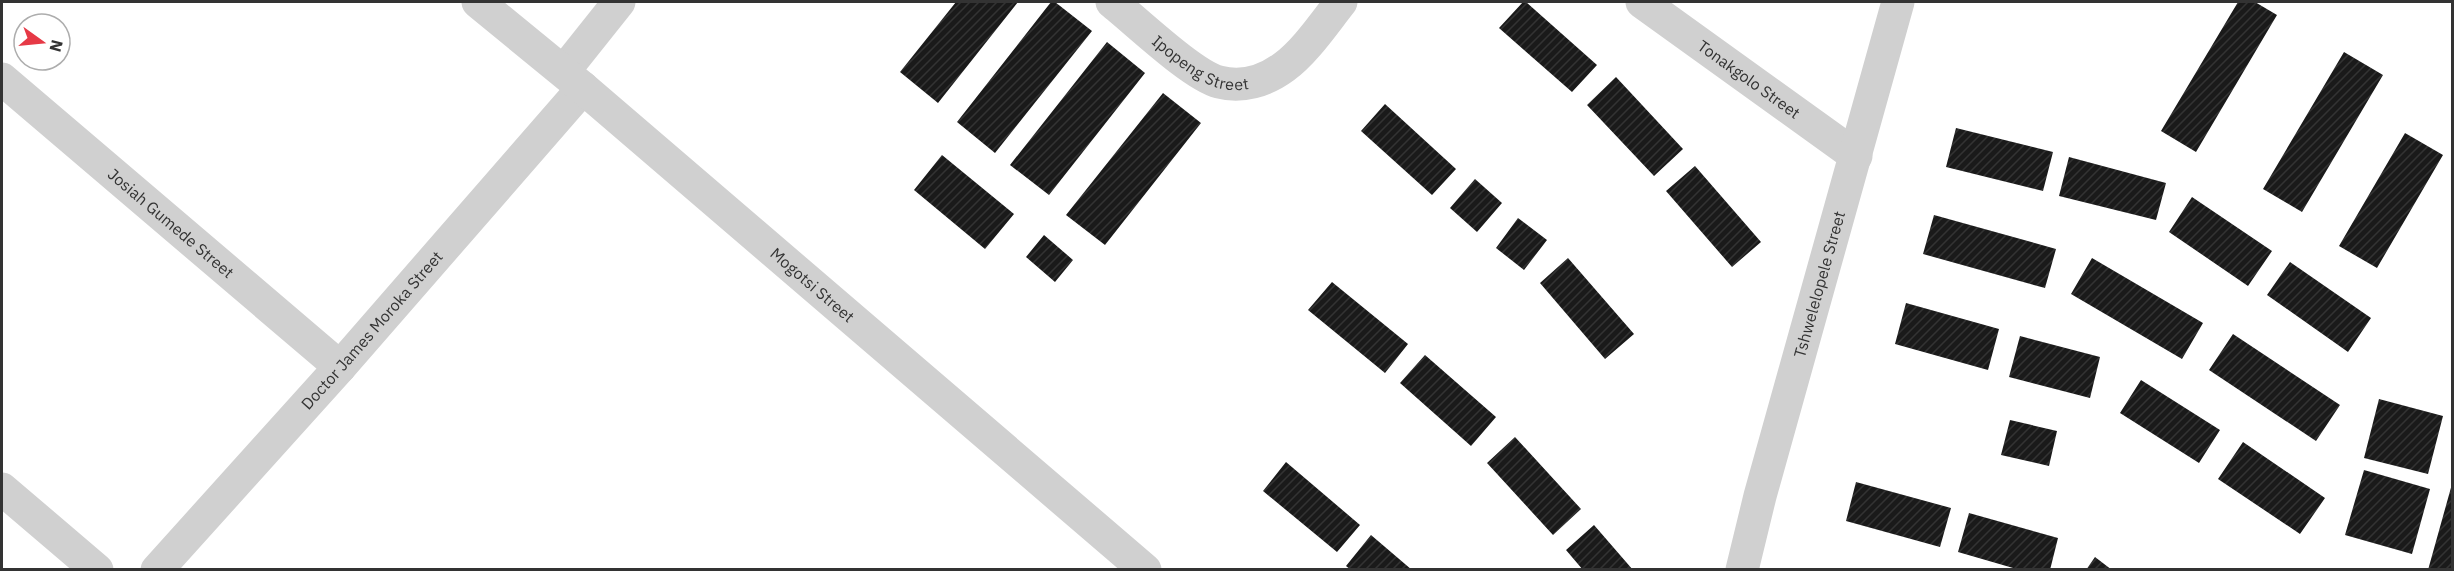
<svg xmlns="http://www.w3.org/2000/svg" width="2454" height="571" font-family="'IBM Plex Sans',sans-serif">
<style>
.building{fill:url(#building-hatch)}
.lines{fill:none;stroke-linecap:round;stroke-linejoin:round}
.minor{stroke:#d0d0d0;stroke-width:33}
.tertiary{stroke:#d0d0d0;stroke-width:33}
.labels{text-anchor:middle;dominant-baseline:central;stroke-width:6;stroke-linejoin:round;paint-order:stroke}
.street-label{font-size:16px;fill:#333;stroke:#fff}
</style>
<defs>
<pattern id="building-hatch" width="6" height="6" patternUnits="userSpaceOnUse" patternTransform="scale(1.5)"><rect width="6" height="6" fill="#1a1a1a"/><path d="M-1 1l2-2M0 6l6-6M5 7l2-2" fill="none" stroke="#333"/></pattern>
</defs>
<rect width="100%" height="100%" fill="#fff"/>
<path class="building" d="M956 2H1018L938 103 900 72Z
M1051 2H1055L1092 31 995 153 957 122Z
M1523 2H1526L1597 65 1572 92 1499 28Z
M2238 2H2255L2277 15 2196 152 2161 131Z
M1107 42 1145 73 1049 195 1010 165Z
M2344 52 2383 75 2302 212 2263 189Z
M1616 77 1683 149 1654 176 1587 105Z
M1163 93 1201 123 1105 245 1066 215Z
M1385 104 1456 169 1432 195 1361 131Z
M1956 128 2053 152 2043 191 1946 167Z
M2405 133 2443 155 2377 268 2339 246Z
M942 155 1014 214 985 249 914 190Z
M2069 157 2166 183 2156 220 2059 196Z
M1695 166 1761 242 1732 267 1666 191Z
M1475 179 1502 203 1477 232 1450 208Z
M2192 197 2272 251 2248 286 2169 232Z
M1934 215 2056 249 2045 288 1923 254Z
M1518 218 1547 240 1524 270 1496 248Z
M1044 235 1073 260 1055 282 1026 257Z
M1568 258 1634 334 1605 359 1540 283Z
M2092 258 2203 323 2182 359 2071 294Z
M2290 262 2371 318 2348 352 2267 295Z
M1332 282 1408 344 1385 373 1308 310Z
M1906 303 1999 329 1988 370 1895 344Z
M2233 334 2340 405 2316 441 2209 370Z
M2020 336 2100 357 2090 398 2009 377Z
M1425 355 1496 417 1471 446 1400 383Z
M2141 380 2220 430 2199 463 2120 413Z
M2379 399 2443 416 2428 474 2364 458Z
M2010 420 2057 431 2049 466 2001 455Z
M1515 437 1581 509 1553 535 1487 463Z
M2243 442 2325 498 2300 534 2218 479Z
M1286 462 1360 525 1337 552 1263 491Z
M2364 470 2430 489 2412 554 2345 535Z
M1856 482 1951 508 1940 547 1846 521Z
M2452 484V570H2428Z
M1969 513 2058 538 2050 570H2020L1958 552Z
M1594 525 1633 570H1583L1566 550Z
M1371 535 1412 570H1351L1346 566Z
M2095 557 2112 570H2086Z"/>
<g class="lines">
<g class="minor">
<path id="s1" d="M1112 2C1136 21 1192 75 1219 82 1242 88 1265 81 1284 67 1305 52 1325 22 1341 2"/>
<path id="s2" d="M1642 2 1856 156"/>
<path d="M564 71 619 2"/>
<path id="s3" d="M2 79 340 367"/>
<path d="M2 489 97 570"/>
<path id="s4" d="M157 570 340 367 583 88"/>
<path id="s5" d="M1742 570 1760 496 1898 2"/>
</g>
<path class="tertiary" id="s6" d="M478 2 583 88 1145 570"/>
</g>
<g class="labels">
<g class="street-label">
<text stroke="none"><textPath href="#s1" startOffset="110">Ipopeng Street</textPath></text>
<text stroke="none"><textPath href="#s2" startOffset="132">Tonakgolo Street</textPath></text>
<text stroke="none"><textPath href="#s3" startOffset="222">Josiah Gumede Street</textPath></text>
<text stroke="none"><textPath href="#s6" startOffset="438">Mogotsi Street</textPath></text>
<text stroke="none"><textPath href="#s5" startOffset="296">Tshwelelopele Street</textPath></text>
<text stroke="none"><textPath href="#s4" startOffset="322">Doctor James Moroka Street</textPath></text>
</g>
</g>
<rect width="2454" height="571" fill="none" stroke="#333333" stroke-width="6"/>
<g transform="translate(42 42) rotate(105)"><circle r="28" fill="#ffffff" stroke="#adadad" stroke-width="1.5"/>
<path d="M0-4.5L10 22L0 15L-10 22Z" fill="#e63946"/>
<text y="-9" font-size="16" font-weight="bold" text-anchor="middle" fill="#333333">N</text>
</g>
</svg>
